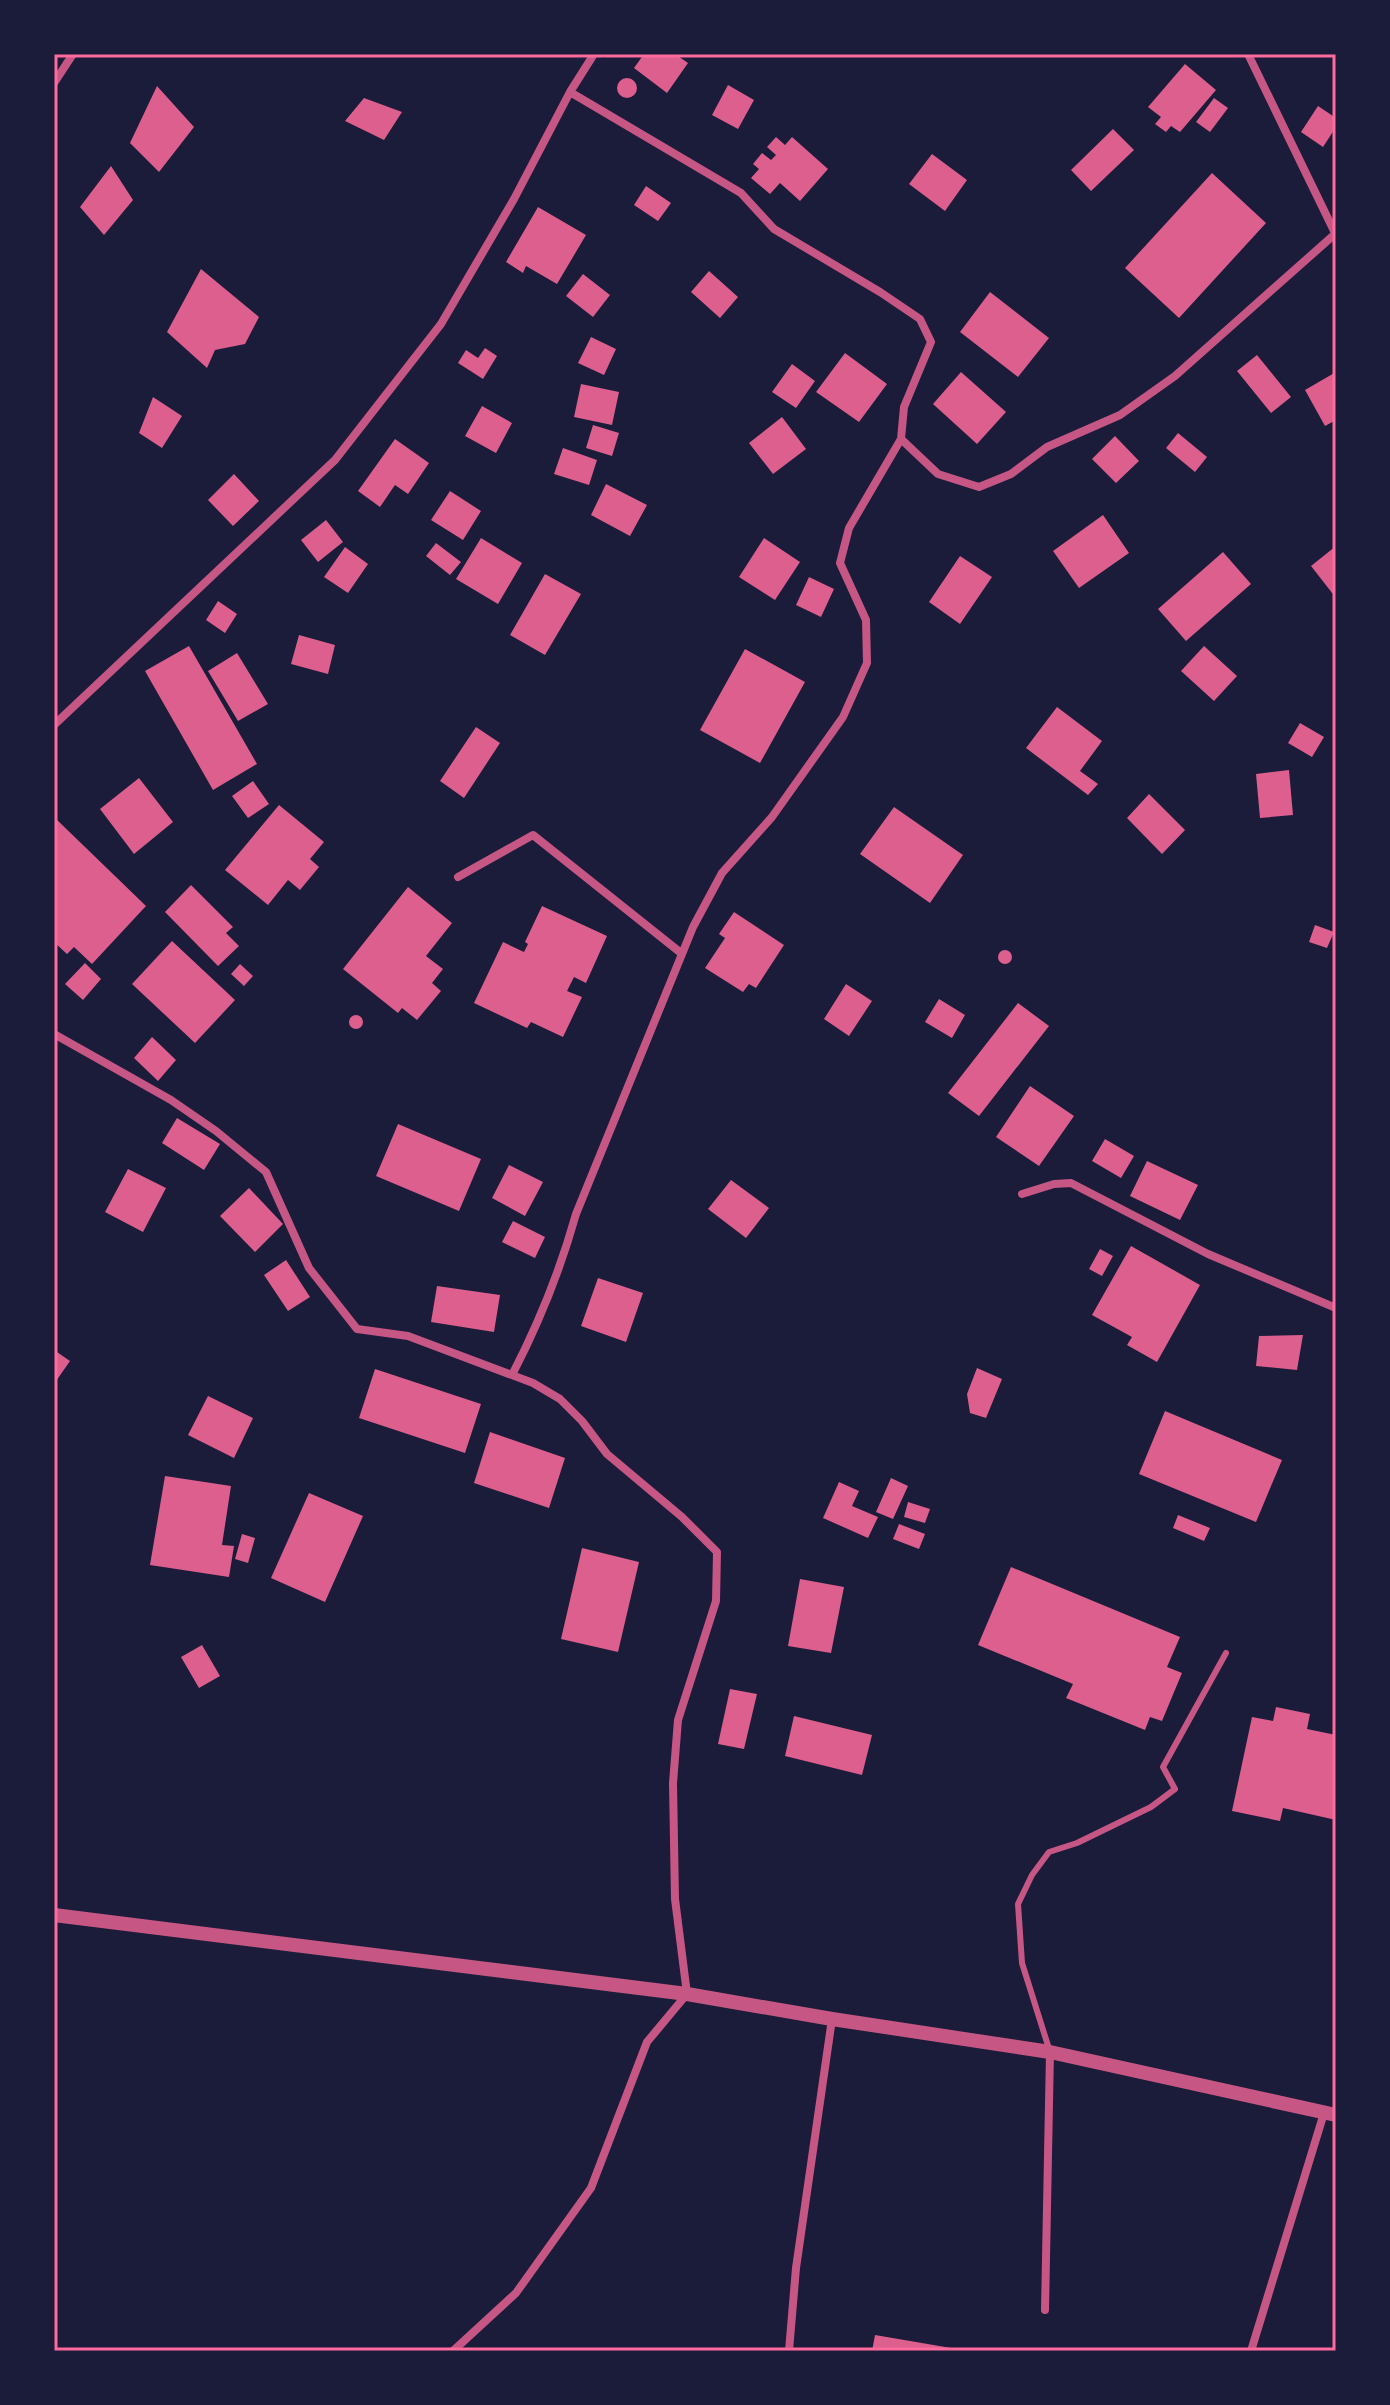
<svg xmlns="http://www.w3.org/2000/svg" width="1390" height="2405" font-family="Helvetica,sans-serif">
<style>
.building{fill:#dd5f8e}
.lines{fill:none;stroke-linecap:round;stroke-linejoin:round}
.service{stroke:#c65784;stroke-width:6}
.minor{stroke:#c65784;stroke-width:8}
.tertiary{stroke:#c65784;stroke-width:14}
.neatline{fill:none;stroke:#ff6b9d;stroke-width:3}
</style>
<rect width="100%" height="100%" fill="#1b1b3a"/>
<path class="building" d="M644 54H675L688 63 667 93 634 68Z
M1185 64 1216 90 1180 132 1171 126 1166 132 1155 124 1161 117 1148 107Z
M617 88a10 10 0 1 1 20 0a10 10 0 1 1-20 0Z
M728 85 754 100 738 129 712 115Z
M157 86 194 127 159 172 130 143Z
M364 98 402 112 384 140 345 121Z
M1214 98 1228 108 1210 132 1196 122Z
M1318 106 1336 118V127L1323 147 1301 132Z
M1113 129 1134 150 1091 191 1071 170Z
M776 137 785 145 792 137 828 169 800 201 780 183 770 194 751 178 759 169 753 164 762 153 771 160 776 155 767 147Z
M932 154 967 180 945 211 909 184Z
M111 166 133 200 104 235 80 207Z
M1212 173 1266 223 1179 318 1125 268Z
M646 186 671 203 658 221 634 205Z
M538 207 586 235 557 284 526 266 523 273 506 262Z
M201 269 259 317 245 344 215 350 207 368 167 332Z
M709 271 738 297 720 318 691 292Z
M583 274 610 295 593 317 566 296Z
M990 292 1049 338 1018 377 960 332Z
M591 337 616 349 604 375 578 363Z
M485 348 497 356 483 379 458 363 466 350 478 358Z
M845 353 887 384 859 422 816 392Z
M1257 355 1291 397 1271 413 1237 371Z
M792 364 815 381 796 408 772 392Z
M961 372 1006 412 977 444 933 404Z
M1336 372V420L1325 426 1305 390Z
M581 384 619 392 612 425 574 417Z
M153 397 182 416 162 448 139 433Z
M482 406 512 423 496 453 465 436Z
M782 417 806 449 773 474 749 443Z
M593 425 619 433 612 456 586 448Z
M1178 433 1207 457 1195 472 1166 448Z
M1115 436 1139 461 1116 483 1092 459Z
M395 439 429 463 408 494 395 485 380 507 358 491Z
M563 448 597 460 589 485 554 474Z
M234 474 259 501 233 526 208 500Z
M606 484 647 505 630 536 591 515Z
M450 491 481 511 463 540 431 520Z
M1103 515 1129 553 1079 588 1053 551Z
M326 520 343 542 318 562 301 540Z
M481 538 522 563 498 604 456 579Z
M764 538 800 562 775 600 739 577Z
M436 543 461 562 450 575 426 556Z
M1336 546V598L1311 566Z
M345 547 368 564 348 593 324 577Z
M1223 552 1251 584 1186 641 1158 609Z
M960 556 992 577 960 624 929 602Z
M545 574 581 594 545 655 510 635Z
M809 577 834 589 821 617 796 605Z
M218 601 237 614 225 633 206 620Z
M299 635 335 645 328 674 291 664Z
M189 646 257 764 213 790 145 671Z
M1204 646 1237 676 1214 701 1181 671Z
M745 649 805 682 760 763 700 730Z
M237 653 268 704 238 721 208 671Z
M1057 707 1102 741 1080 771 1098 784 1088 795 1026 748Z
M1300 723 1324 737 1312 757 1288 743Z
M476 727 500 743 464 798 440 781Z
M1289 770 1293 815 1260 818 1256 774Z
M139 778 173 822 134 854 100 809Z
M253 781 269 804 248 818 232 796Z
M1149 794 1185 830 1162 854 1127 818Z
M279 805 324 842 310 859 319 867 300 890 288 880 268 905 225 870Z
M894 807 963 855 930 903 860 854Z
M54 817 146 906 92 964 74 947 67 954 54 942Z
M191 885 233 927 226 933 239 946 218 966 165 912Z
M408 887 452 923 426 956 443 969 432 983 441 991 417 1020 402 1008 398 1013 343 969Z
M542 906 607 936 586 983 574 977 567 991 582 997 563 1037 531 1022 527 1028 474 1003 503 942 524 952 528 944 525 942Z
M734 912 784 945 756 988 749 984 743 992 705 968 725 938 719 934Z
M1315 925 1334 932 1327 948 1309 942Z
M172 941 235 1000 195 1043 132 984Z
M998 957a7 7 0 1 1 14 0a7 7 0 1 1-14 0Z
M85 963 101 979 83 1000 65 984Z
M240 964 253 976 244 986 231 974Z
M846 984 872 1001 849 1036 824 1019Z
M939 999 965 1015 952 1038 925 1022Z
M1018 1003 1049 1026 979 1116 948 1093Z
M349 1022a7 7 0 1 1 14 0a7 7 0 1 1-14 0Z
M152 1037 176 1060 158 1081 134 1058Z
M1030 1086 1074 1116 1039 1166 996 1137Z
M177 1118 220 1144 204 1170 162 1143Z
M398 1124 481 1159 459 1211 376 1176Z
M1105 1139 1134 1156 1121 1178 1092 1161Z
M1147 1161 1198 1185 1180 1220 1130 1196Z
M509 1165 543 1182 525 1216 492 1198Z
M128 1169 166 1188 143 1232 105 1212Z
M731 1180 769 1208 746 1238 708 1209Z
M249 1188 283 1224 255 1252 220 1216Z
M513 1221 545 1237 535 1258 502 1242Z
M1131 1246 1200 1285 1157 1362 1127 1345 1132 1337 1092 1315Z
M1100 1249 1113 1256 1102 1276 1089 1269Z
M286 1260 310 1297 288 1311 264 1275Z
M598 1278 643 1293 626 1342 581 1326Z
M437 1286 500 1295 494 1332 431 1322Z
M1303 1335 1297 1370 1256 1366 1259 1336Z
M54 1350 70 1361 54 1384Z
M977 1368 1002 1379 986 1418 970 1413 967 1394Z
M375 1369 481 1404 465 1453 359 1418Z
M208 1396 253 1418 234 1458 188 1435Z
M1165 1411 1282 1460 1256 1522 1139 1474Z
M490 1432 565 1458 549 1508 474 1483Z
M165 1476 231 1486 222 1545 234 1546 229 1577 150 1565Z
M891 1478 908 1486 893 1519 876 1512Z
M839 1482 859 1491 852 1506 878 1517 868 1538 823 1518Z
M309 1493 363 1516 325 1602 271 1578Z
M908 1502 930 1509 925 1523 904 1517Z
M1178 1515 1210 1528 1204 1541 1173 1528Z
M899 1524 925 1534 919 1549 893 1539Z
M242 1534 255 1538 248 1563 235 1559Z
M582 1548 639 1562 618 1652 561 1639Z
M1011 1567 1180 1637 1167 1667 1182 1673 1162 1721 1150 1717 1145 1730 1066 1698 1073 1684 978 1645Z
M800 1579 844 1587 831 1653 788 1646Z
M202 1645 220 1676 199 1688 181 1657Z
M730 1689 757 1694 744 1749 718 1744Z
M1276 1707 1310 1714 1307 1729 1336 1735V1820L1283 1808 1280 1821 1232 1811 1252 1717 1273 1721Z
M794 1716 872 1735 862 1775 785 1756Z
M875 2335 957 2349V2351H872Z"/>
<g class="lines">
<path class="service" d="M1050 2052 1022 1963 1018 1904 1032 1875 1049 1852 1077 1843 1151 1807 1175 1789 1163 1767 1226 1653"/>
<path class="minor" d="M1248 54 1336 235
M54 83 73 54
M901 439 938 474 979 487 1011 474 1047 447 1120 415 1175 376 1335 234
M54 725 335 460 441 324 514 199 570 92 594 54
M458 877 533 835 681 953
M54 1034 171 1100 216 1131 266 1172 309 1268 357 1329 408 1336 533 1383 560 1399 582 1421 607 1454 682 1517 717 1552 716 1601 678 1720 673 1783 675 1899 687 1994 647 2042 591 2188 516 2293 453 2351
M1022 1194 1054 1184 1071 1183 1208 1254 1336 1308
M512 1375C539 1323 560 1271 576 1214L693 927 722 873 772 817 843 717 867 663 866 620 840 563 849 528 901 439 904 407 931 342 920 319 880 292 774 229 741 193 570 92
M1045 2310 1050 2052
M789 2351 796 2268 832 2019
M1251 2351 1324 2113"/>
<path class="tertiary" d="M54 1915 687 1994 832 2019 1050 2052 1336 2115"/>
</g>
<rect width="1390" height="2405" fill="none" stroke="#1b1b3a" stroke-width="112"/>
<rect x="56" y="56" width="1278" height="2293" class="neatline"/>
</svg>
